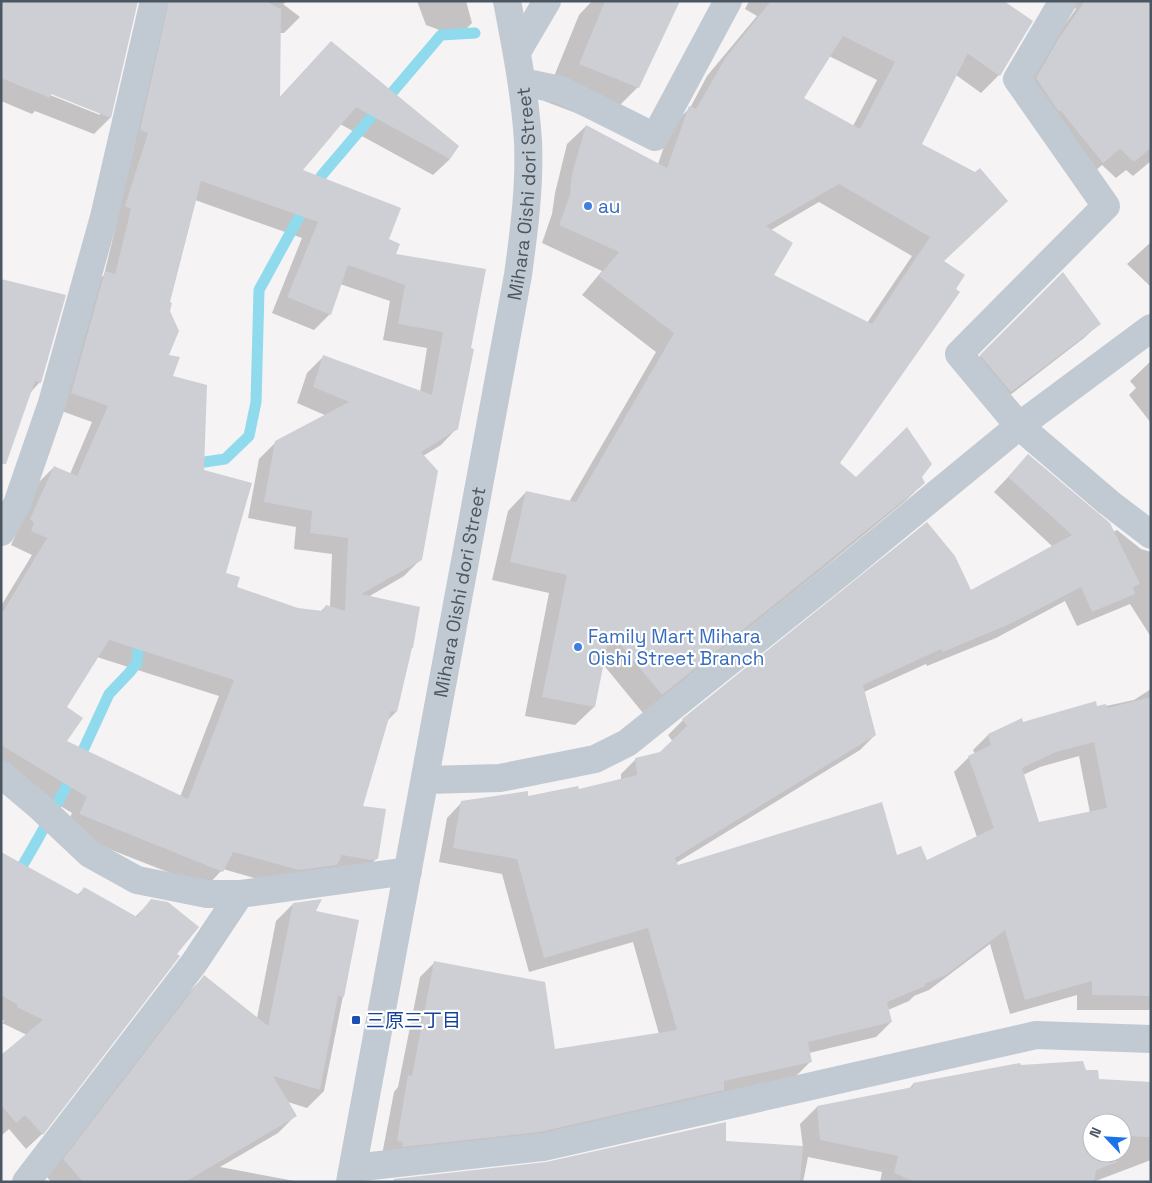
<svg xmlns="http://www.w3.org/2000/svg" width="1152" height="1183" font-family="'Space Grotesk','Noto Sans JP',sans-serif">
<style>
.shadow{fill:#0003;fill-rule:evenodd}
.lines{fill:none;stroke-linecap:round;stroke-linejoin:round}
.stream{stroke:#90daee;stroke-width:11}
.building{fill:#cdcfd5;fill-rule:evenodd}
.minor{stroke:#c1cad2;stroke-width:28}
.tertiary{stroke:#c1cad2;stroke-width:28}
.shop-dot{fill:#3f7fe0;stroke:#fff;stroke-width:2}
.transit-dot{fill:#1a4fb4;stroke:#fff;stroke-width:2}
.labels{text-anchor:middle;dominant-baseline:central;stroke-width:4.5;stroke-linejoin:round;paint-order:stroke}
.street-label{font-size:19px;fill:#4a5661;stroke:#fff}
.shop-label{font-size:19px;fill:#366cbe;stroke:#fff;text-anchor:start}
.transit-label{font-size:19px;fill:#164399;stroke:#fff;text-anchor:start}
</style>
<rect width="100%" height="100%" fill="#f5f3f3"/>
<path class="shadow" d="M1 1H288L283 4 300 17 284 33H280L278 99 315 59 450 159 433 175 340 124 301 170 387 240 394 255 469 349 457 428 441 445 423 456 420 560 404 576 368 597 396 712 387 721 361 807 376 859 360 875 282 886 223 869 206 887 63 831 72 813 1 770V606L32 555 11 545 38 483 54 467 70 474 92 422 56 409 89 289 104 275 116 225 140 1 137 2 110 118 94 134 35 111 32 114 1 101ZM46 91 100 113V115L45 93ZM195 200 302 238 272 313 314 330 330 314 340 284 390 301 383 340 427 348 420 392 323 357 307 373 297 403 327 416 276 442 259 459 248 518 296 527 294 549 332 554 330 607 326 606 320 612 298 609 235 588 225 574 203 471 172 377 167 356 169 302ZM97 657 219 696 180 797 65 742V708Z
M417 1H466L472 23 458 37 426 25Z
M592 1H668L638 87 602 123 544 101 579 15Z
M749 1H884L923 21 999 75 981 93 956 75 921 144 943 262 838 463 856 478 921 477 924 483 905 501 820 571 643 713 602 663 594 707 575 725 525 716 549 593 492 580 508 511 526 492 569 502 656 352 582 295 602 271 542 243 552 214 555 193 567 144 586 126 658 164 671 126 690 108 707 76 757 16 745 9ZM829 56 877 80 853 126 802 99ZM819 202 912 256 867 323 773 275 771 230Z
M1075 1H1151V161L1133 176 1126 170 1116 178 1102 165 1086 179 1019 96 1043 56 1076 9 1072 4Z
M1151 242V287L1127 264Z
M1063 274 1099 324 1084 338 996 406 966 370Z
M1 280 40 382 30 393Z
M1151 361V423L1129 395 1136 388 1130 381Z
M1028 456 1113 532 1117 530 1141 549 1151 552V637L1130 604 1077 626 1065 601 996 638 927 666 926 664 864 692 875 735 860 750 676 863 677 866 896 857 926 861 977 837 954 772 969 757 975 754 973 750 988 735 1022 724 1134 700 1151 689V1010H1077V995L1010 1014 990 944 929 990 914 996 909 1001 888 1010 891 1022 876 1037 809 1053 811 1061 796 1076 524 1146 382 1155 394 1092 398 1087 420 977 435 962 553 1051 659 1034 633 942 529 972 502 874 439 862 447 818 462 802 527 797 578 790 621 780V774L636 759 661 754 673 742 668 735 683 720 927 524 970 591 1053 547 994 492ZM1079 756 1090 813 1038 824 1023 775 1040 767Z
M84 889 135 917 152 900 175 954 178 956 42 1134 26 1149 9 1129 1 1136V1057L27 1035 2 1023 4 1021 1 1019V925L77 895Z
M293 904 314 912 358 921 324 1091 307 1108 288 1102 296 1115 278 1133 220 1167 300 1182H51L47 1177 187 994 204 977 257 1018 276 921Z
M1020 1067 1085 1071 1098 1080 1151 1084V1160L1093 1182H880L882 1172 808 1157 803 1182H393L725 1142 803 1147 800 1124 817 1107 909 1089 913 1084ZM1092 1123H1122V1153H1092Z"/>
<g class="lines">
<path class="stream" d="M191 464 225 459 249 436 256 402 259 290 322 175 441 35 475 33
M16 877 39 837 67 785 109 694 129 673 137 663 139 634"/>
</g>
<path class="building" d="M1 1H138L111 118 51 94 50 98 1 78Z
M169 1H265L281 9 280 97 331 41 459 146 450 159 356 107 303 170 401 208 389 239 400 244 396 254 486 269 471 348 474 349 458 429 421 452 438 471 422 560 361 594 420 607 413 648H412L397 712 391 711 363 806 386 809 378 859 370 860 342 855 337 865 299 870 233 852 223 872 79 814 87 797 1 745V615L47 538 31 531 34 523 30 519 54 466 77 476 108 406 71 393 105 271 115 274 131 209 125 206 148 133 140 130ZM201 181 318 222 287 297 331 315 348 265 405 285 398 324 443 332 432 395 323 355 313 387 349 402 275 441 264 502 312 511 310 533 348 538 345 611 326 605 323 611 298 608 237 587 240 577 226 573 252 483 204 470 207 385 173 376 180 357 169 355 179 331 170 311 172 303 170 302ZM109 640 234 680 188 799 67 741 83 718 67 707Z
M605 1H680L639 88 579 64Z
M771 1H1004L1033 21 1000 76 968 53 922 144 975 172 980 168 1008 201 944 261 965 275 956 289 960 292 840 463 856 477 907 427 932 464 922 477 925 483 662 695 610 632 595 707 542 697 567 575 510 562 526 491 576 502 674 333 599 276 619 252 559 225 570 195 572 174 586 125 667 168 689 106 696 109 726 57ZM843 36 895 62 860 129 804 98ZM839 184 930 237 872 324 774 275 793 243 766 226Z
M1085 1H1151V148L1134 162 1120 149 1103 163 1060 110 1059 112 1036 78 1059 38Z
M1063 272 1101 324 1011 392 980 355Z
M1 279 66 295 41 383 35 381 6 464H1Z
M1028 454 1110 523 1140 584 1133 587 1135 594 1092 612 1081 587 1012 623 943 652 941 649 863 685 876 735 675 858 678 865 882 802 897 855 921 846 927 860 994 828 968 756 991 745 988 734 1022 718 1023 722 1096 701 1097 706 1106 704 1107 708 1151 697V996L1092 995V981L1025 1000 1005 930 946 975 925 984V986L887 1002 892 1022 808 1042 812 1062 724 1081V1090L540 1132 402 1147 403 1142 397 1141 408 1075 412 1076 434 961 545 982 555 1049 677 1030 648 928 544 958 517 859 453 848 461 801 528 791V796L578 786 579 789 637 775 635 758 660 752 687 726 682 719 927 522 955 556 971 590 1072 535 1008 477ZM1094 742 1107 808 1039 822 1022 768 1056 752Z
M1 852 79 895 84 887 137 917 151 899 168 902 199 927 177 954 180 956 43 1135 25 1115 16 1123 1 1105V1055L43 1020 17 1007 18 1005 1 995Z
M322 899 316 911 359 920 344 997 338 996 320 1090 273 1076 297 1116 185 1182H83L63 1159 204 975 268 1026 293 903Z
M1083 1061 1086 1070H1098L1099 1079 1151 1082V1137L1122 1136V1123H1092V1153H1114L1117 1162 1096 1170 1094 1182H915L894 1173 898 1156 820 1140 817 1106 913 1087V1083L1020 1063 1021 1065Z
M726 1122V1141L803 1146 800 1182H393L394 1179 546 1162Z"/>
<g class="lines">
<path class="minor" d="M1063 1 1017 79 1106 206 959 354 1019 426 1108 502 1151 535
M517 52 547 1
M522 82 561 90 655 137 728 1
M1 532 17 504 52 403 104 217 154 1
M1 774 39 806 90 854 137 880 207 894H240L408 871
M426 780 500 778 595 759 627 743 850 565 1019 426 1151 328
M353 1168 543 1147 1036 1035 1151 1039
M26 1182 194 963 240 894"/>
<path class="tertiary" id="s1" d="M350 1182 518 275C524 231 530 186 528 141 525 94 516 48 507 1"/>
</g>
<g class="shop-dot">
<circle cx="588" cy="206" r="5"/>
<circle cx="578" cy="647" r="5"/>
</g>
<rect class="transit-dot" x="351" y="1015" width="10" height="10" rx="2.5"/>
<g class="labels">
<g class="street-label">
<text stroke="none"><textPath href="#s1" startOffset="1004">Mihara Oishi dori Street</textPath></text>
<text stroke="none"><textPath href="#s1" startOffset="600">Mihara Oishi dori Street</textPath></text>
</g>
<g class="shop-label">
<text x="598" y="206">au</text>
<text x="588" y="636">Family Mart Mihara<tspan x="588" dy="22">Oishi Street Branch</tspan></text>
</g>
<g class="transit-label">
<text x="366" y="1020">三原三丁目</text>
</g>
</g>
<rect width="1152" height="1183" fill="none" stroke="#4a5661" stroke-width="5"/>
<g transform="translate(1107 1138) rotate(295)"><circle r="24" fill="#ffffff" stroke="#b7bbc0"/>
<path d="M0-4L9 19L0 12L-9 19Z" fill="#1a73e8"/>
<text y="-8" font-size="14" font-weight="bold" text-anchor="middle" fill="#4a5661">N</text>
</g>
</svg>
